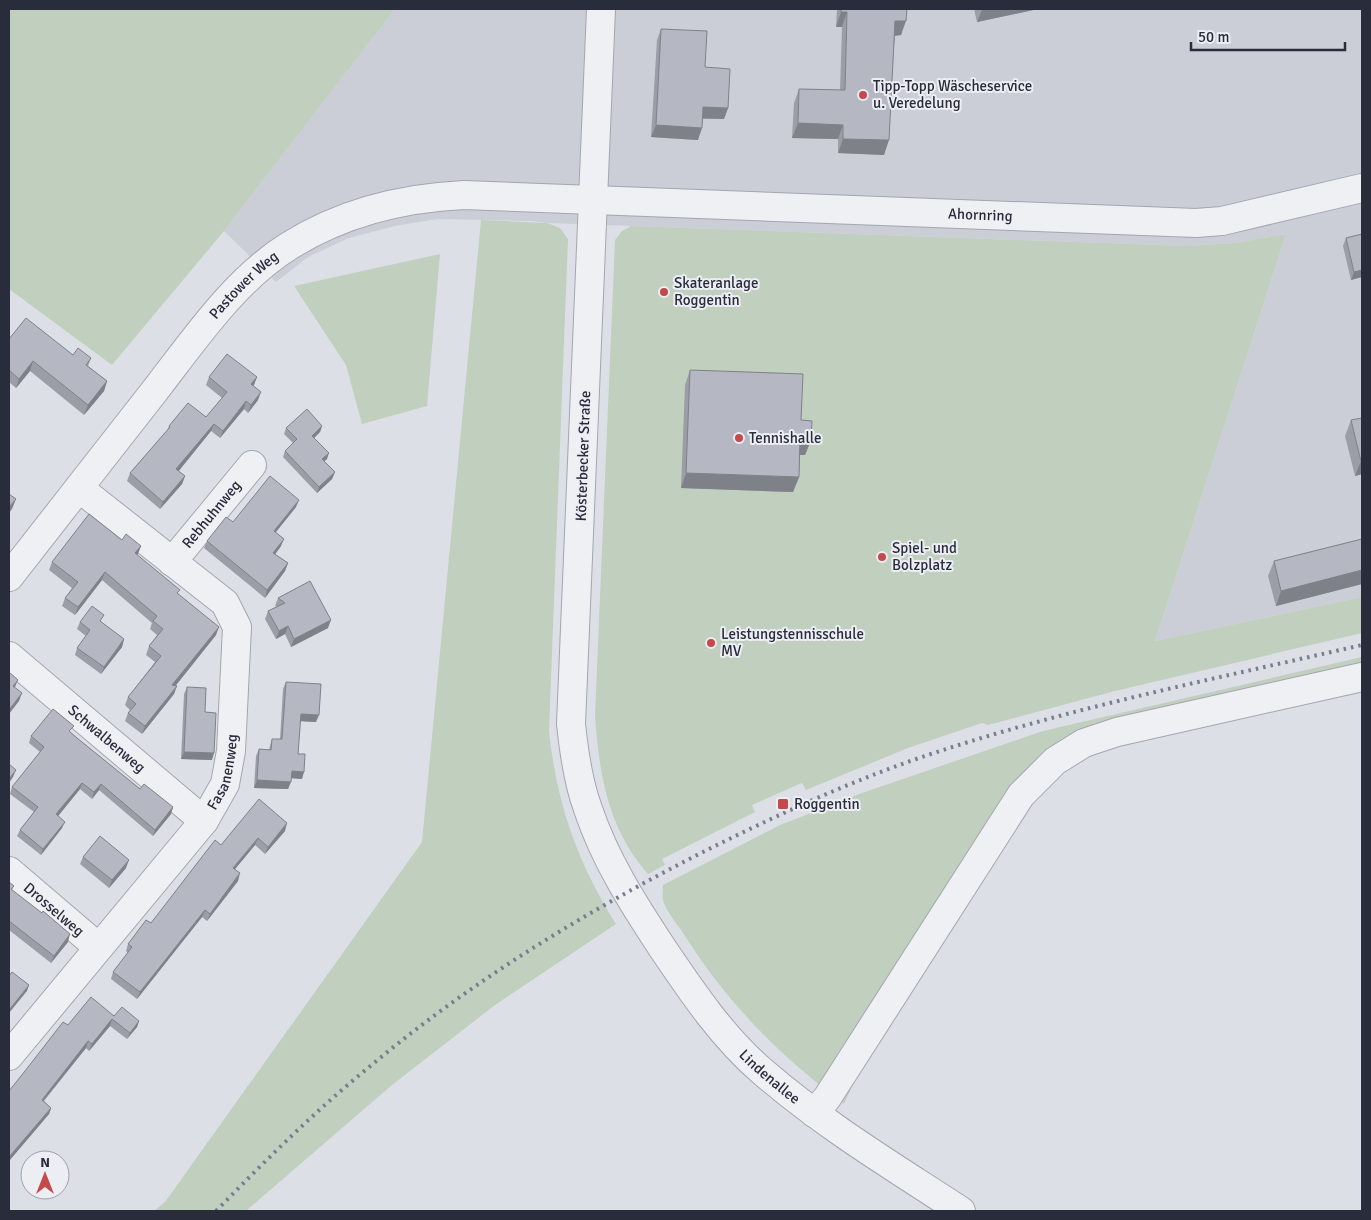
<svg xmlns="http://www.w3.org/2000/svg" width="1371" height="1220" font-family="Signika,sans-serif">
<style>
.built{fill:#cbced7}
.green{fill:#c1cfbf}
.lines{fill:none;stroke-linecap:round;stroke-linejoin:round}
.minor-casing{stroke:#a3a6af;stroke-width:30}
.minor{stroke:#eff0f4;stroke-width:28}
.rail{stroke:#787d8e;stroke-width:4;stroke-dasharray:2.5 5;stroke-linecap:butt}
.wall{fill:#9c9ea7}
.shaded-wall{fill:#7f8188}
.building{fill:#b5b8c2;stroke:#7f8188}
.poi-dot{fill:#c4494b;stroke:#eceef4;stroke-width:2}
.labels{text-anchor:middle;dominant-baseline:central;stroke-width:4;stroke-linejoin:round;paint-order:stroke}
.poi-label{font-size:15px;fill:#282c3b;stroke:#eceef4;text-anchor:start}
.street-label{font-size:15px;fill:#282c3b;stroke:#eceef4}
</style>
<rect width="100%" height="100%" fill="#dddfe6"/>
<path class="built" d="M395 9H1362V597L1155 641 1286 234 1234 243 1187 246 547 223 532 221 437 219 395 226 349 238 308 257 276 282 224 231Z"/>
<path class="green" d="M9 9H395L224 231 112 365 9 289Z
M481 220 547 223 560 228 568 239 549 731C557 805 577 861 616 924L495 1005 392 1085 246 1211H154L165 1202 422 842Z
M631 226 1187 246 1234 243 1286 234 1155 641 1362 597V633L1115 691 988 725 982 723 908 748 806 790 802 783 752 805 755 812 662 859 665 865 648 874C608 829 599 774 595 716L615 240 622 231Z
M440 254 427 406 362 424 346 365 294 286Z
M1362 657V687L1091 750 1052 775 1022 809 871 1046 844 1104C780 1056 728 1004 685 936 679 926 666 912 663 900 662 896 663 889 663 885L780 825 862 793 1043 731Z"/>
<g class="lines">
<defs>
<g id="minor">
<path id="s1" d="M601 9 571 724C574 753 578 782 588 809 605 860 634 905 663 949 692 992 723 1038 763 1072 824 1125 894 1167 961 1211"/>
<path id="s2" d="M172 562 252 465"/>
<path id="s3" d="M9 577C57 516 105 454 153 393 192 343 234 280 289 246 343 212 401 198 464 195L1196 223 1222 221 1362 188"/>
<path id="s4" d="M9 656 204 821"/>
<path id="s5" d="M9 871 98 947"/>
<path id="s6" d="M9 1056 204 821 225 784 231 751 237 627 225 603 79 488"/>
<path d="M814 1113 827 1098 1021 795 1055 761 1084 743 1117 732 1362 677"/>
</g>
</defs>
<use href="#minor" class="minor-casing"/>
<use href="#minor" class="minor"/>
<path class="rail" d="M216 1211C265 1161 314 1112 368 1068 470 982 585 912 703 852 773 817 844 784 919 758 1063 709 1214 679 1362 645"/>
</g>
<path class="wall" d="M837 9H907L901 35 895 36 884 155 838 153V139L792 138 794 103 799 89 840 90 842 27H836Z
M974 9H1038L977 22Z
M661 29 705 67 728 108 724 119H702L698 140 651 137 657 40Z
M1362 234V277L1351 280 1343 246 1346 238Z
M9 339 73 355 91 358 88 366 107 381 104 391 84 415 30 371 16 388 9 382Z
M690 370 801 420 811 440 805 455H800L799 477 793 492 681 488 685 385Z
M209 377H257L253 386 258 400 248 413 244 409 220 438 211 431 178 471 185 476 182 484 160 509 127 481 130 473 167 431 169 426 206 417 222 398 206 385Z
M1362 418V474L1355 476 1345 436 1351 420Z
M322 426 320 432 314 438 327 459 324 461 335 472 332 479 317 493 283 457 285 451 293 443 284 434 286 428Z
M296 507 276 532 281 546 275 554 288 563 285 571 265 598 204 548 207 541 233 522Z
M1362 539V584L1276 606 1268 576 1274 561Z
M122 540 141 546 137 555 178 594 216 635 176 685 174 694 142 734 125 721 128 713 130 710 125 705 128 697 155 662 146 655 149 646 157 635 150 629 152 623 102 580 75 615 62 606 65 598 72 588 49 570 52 562Z
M278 598 328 628 291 647 285 634 276 639 265 619 268 611 277 607 275 606Z
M80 622 102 623 124 639 122 647 101 674 75 655 77 648 86 636 77 629Z
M286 682 316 722 300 721 298 754 302 779 291 778 288 789 254 788 256 756 259 749 269 750 270 746 272 739H280L283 689Z
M187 687 205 712 212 760 181 759 184 694Z
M71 733 140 789 173 807 171 814 153 836 99 790 92 799 80 789 58 816 62 828 41 855 17 836 20 830 34 812 10 794 12 787 40 752 29 743 31 736Z
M285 831 265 854 255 845 235 869 238 881 207 921 202 917 137 999 111 979 113 972 128 953 126 951 128 944 151 923 221 845Z
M83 857 126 868 109 888 80 864Z
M9 882 14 886 12 890 68 942 51 963 9 930Z
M114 1016 139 1021 137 1027 127 1039 110 1026 89 1051 86 1048 44 1101 51 1108 49 1114 9 1161 68 1025Z"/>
<path class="shaded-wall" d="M988 9H1038L977 22 982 10Z
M841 12H847L842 27H836Z
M895 21H906L901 35 890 36Z
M703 107 728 108 724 119 699 118Z
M798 123 843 125 838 139 792 138Z
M656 125 702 128 698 140 651 137Z
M843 139 889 140 884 155 838 153Z
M1362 270V277L1351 280 1354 272Z
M33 361 30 371 16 388 19 379Z
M257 377 254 385 249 392 251 384Z
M107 381 104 391 84 415 88 405Z
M261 392 258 400 248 413 251 405Z
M246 401 244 409 220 438 223 431Z
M214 424 211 431 174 477 176 469Z
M322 426 320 432 310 442 312 436Z
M800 439 811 440 805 455H795Z
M329 453 327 459 320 465 322 459Z
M1362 460V474L1355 476 1361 461Z
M335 472 332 479 317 493 319 487Z
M686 473 799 477 793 492 681 488Z
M185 476 182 484 160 509 163 502Z
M16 499 12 509 9 513V507Z
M299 500 296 507 271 538 274 531Z
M284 539 281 546 271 560 273 553Z
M141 546 138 554 132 561 135 553Z
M288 563 285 571 265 598 267 590Z
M1362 570V584L1276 606 1281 591Z
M105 572 102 580 75 615 78 607Z
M331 620 328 628 291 647 294 639Z
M288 626 285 634 276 639 279 631Z
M219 627 216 635 169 694 172 685Z
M124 639 122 647 101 674 104 667Z
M18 680 15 687 10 693 13 686Z
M177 686 174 694 142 734 145 726Z
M22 693 19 701 9 714V710Z
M301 714 319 715 316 722 298 721Z
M184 752 214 753 212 760 181 759Z
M16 770 13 777 9 783V779Z
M292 771 304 772 302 779 289 778Z
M257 780 291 782 288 789 254 788Z
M82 783 80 789 54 821 56 814Z
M101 784 99 790 92 799 94 792Z
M173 807 171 814 153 836 155 830Z
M65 822 62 828 41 855 43 849Z
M287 823 285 831 265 854 268 847Z
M258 838 255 845 230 875 233 868Z
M129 860 126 868 109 888 112 880Z
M240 873 238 881 207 921 210 914Z
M205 910 202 917 137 999 140 992Z
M70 934 68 942 51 963 54 956Z
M29 985 27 991 9 1013V1010Z
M112 1019 110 1026 89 1051 92 1044Z
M139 1021 137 1027 127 1039 130 1033Z
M88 1041 86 1048 39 1106 42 1100Z
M51 1108 49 1114 9 1161V1157Z"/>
<path class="building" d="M841 9H907L906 21H895L889 140 843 139V125L798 123 799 89 845 90 847 12H841Z
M661 29 707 31 705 67 730 69 728 108 703 107 702 128 656 125Z
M1362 234V270L1354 272 1346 238Z
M26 318 73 355 78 348 91 358 86 365 107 381 88 405 33 361 19 379 9 370V339Z
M227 354 257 377 251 384 261 392 251 405 246 401 223 431 214 424 176 469 185 476 163 502 130 473 170 427 169 426 188 403 206 417 227 392 209 377Z
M690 370 803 374 801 420 812 421 811 440 800 439 799 477 686 473Z
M307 409 322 426 312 436 329 453 322 459 335 472 319 487 285 451 297 439 286 428Z
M1362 418V460L1361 461 1351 420Z
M270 476 299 500 274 531 284 539 273 553 288 563 267 590 207 541 226 517 233 522Z
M9 494 16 499 9 507Z
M89 514 122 540 126 534 141 546 135 553 180 590 177 593 219 627 172 685 177 686 145 726 128 713 136 704 128 697 161 656 149 646 163 629 153 621 157 616 105 572 78 607 65 598 78 582 52 562Z
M1362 539V570L1281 591 1274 561Z
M310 581 331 620 294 639 288 626 279 631 268 611 285 603 278 598Z
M92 606 104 615 100 621 124 639 104 667 77 648 90 630 80 622Z
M9 672 18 680 13 686 22 693 9 710Z
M286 682 321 684 319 715 301 714 298 754H305L304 772 292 771 291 782 257 780 259 749 271 750 272 739H282Z
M187 687 206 688 205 712 216 713 214 753 184 752Z
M53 709 74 726 69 731 77 738 140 789 144 784 173 807 155 830 101 784 94 792 82 783 56 814 65 822 43 849 20 830 38 807 12 787 44 747 31 736Z
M9 764 16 770 9 779Z
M259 799 287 823 268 847 258 838 233 868 240 873 210 914 205 910 140 992 113 972 132 947 128 944 146 920 151 923 215 840 221 845Z
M100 836 129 860 112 880 83 857Z
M9 882 14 886 11 889 42 913 43 911 70 934 54 956 9 921Z
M12 972 29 985 9 1010V976Z
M91 997 114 1016 122 1007 139 1021 130 1033 112 1019 92 1044 88 1041 42 1100 51 1108 9 1157V1091L25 1071 63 1022 68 1025Z"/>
<g class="poi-dot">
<circle cx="863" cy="95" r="5"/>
<circle cx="664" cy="292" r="5"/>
<circle cx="739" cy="438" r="5"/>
<circle cx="882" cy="557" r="5"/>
<circle cx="711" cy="643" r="5"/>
<rect x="777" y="798" width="12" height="12" rx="2.5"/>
</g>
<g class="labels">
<g class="poi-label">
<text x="873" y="86">Tipp-Topp Wäscheservice<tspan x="873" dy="17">u. Veredelung</tspan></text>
<text x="674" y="283">Skateranlage<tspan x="674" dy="17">Roggentin</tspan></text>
<text x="749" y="438">Tennishalle</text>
<text x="892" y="548">Spiel- und<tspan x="892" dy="17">Bolzplatz</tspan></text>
<text x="721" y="634">Leistungstennisschule<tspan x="721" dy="17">MV</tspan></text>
<text x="794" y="804">Roggentin</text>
</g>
<g class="street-label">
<text stroke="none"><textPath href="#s3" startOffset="1136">Ahornring</textPath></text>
<text stroke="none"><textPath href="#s3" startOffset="375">Pastower Weg</textPath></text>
<text transform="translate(583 456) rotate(-88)">Kösterbecker Straße</text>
<text stroke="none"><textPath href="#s2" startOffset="62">Rebhuhnweg</textPath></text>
<text stroke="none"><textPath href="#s4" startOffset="128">Schwalbenweg</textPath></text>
<text stroke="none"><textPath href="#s6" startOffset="359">Fasanenweg</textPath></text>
<text stroke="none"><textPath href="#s5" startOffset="59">Drosselweg</textPath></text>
<text stroke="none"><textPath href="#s1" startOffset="1129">Lindenallee</textPath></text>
</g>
</g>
<rect width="1371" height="1220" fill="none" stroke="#282c3b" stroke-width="20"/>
<g transform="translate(45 1175)"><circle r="24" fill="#eceef4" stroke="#9ea0aa"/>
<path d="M0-4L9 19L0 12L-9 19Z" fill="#c4494b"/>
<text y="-8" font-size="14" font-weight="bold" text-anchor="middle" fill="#282c3b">N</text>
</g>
<path d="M1191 42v8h154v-8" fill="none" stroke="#282c3b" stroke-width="2.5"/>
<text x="1198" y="42" font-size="15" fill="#282c3b" stroke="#eceef4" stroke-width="4" paint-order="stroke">50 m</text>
</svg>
